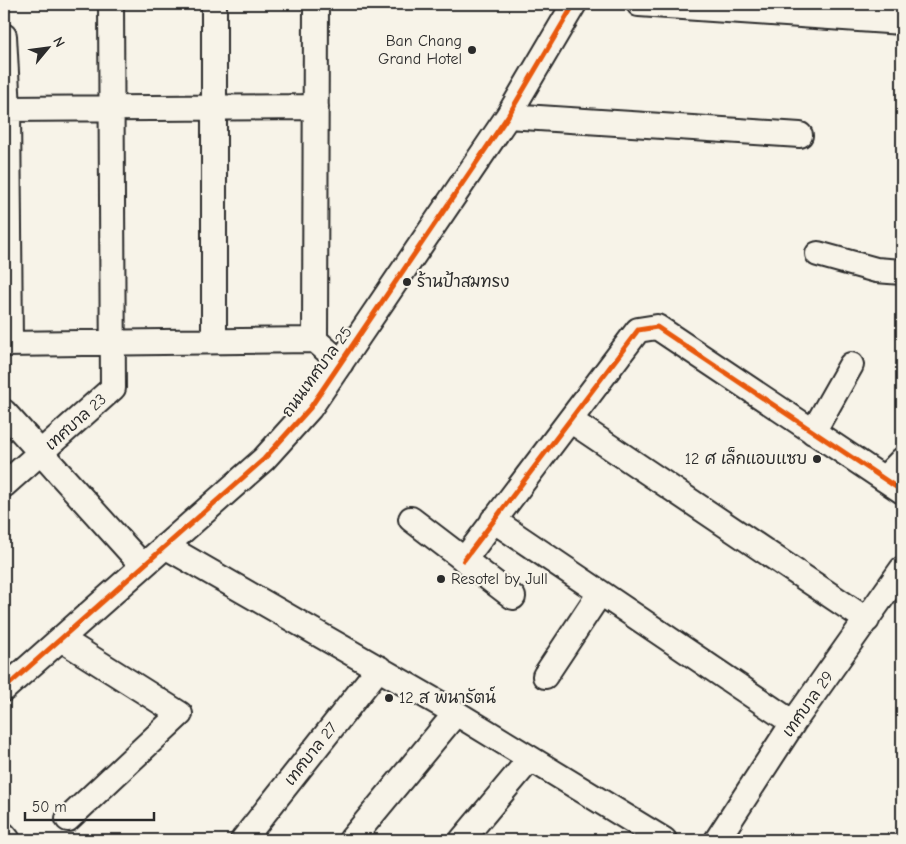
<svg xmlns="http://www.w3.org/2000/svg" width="906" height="844" font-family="'Comic Neue','Playpen Sans Thai',sans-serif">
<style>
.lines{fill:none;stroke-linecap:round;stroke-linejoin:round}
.minor-casing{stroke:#2b2b2b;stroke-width:28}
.minor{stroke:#f7f3e8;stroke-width:24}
.cycleway-casing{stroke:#f7f3e8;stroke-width:8}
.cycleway{stroke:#e8590c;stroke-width:5}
.poi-dot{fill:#2b2b2b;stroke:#f7f3e8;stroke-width:2}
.labels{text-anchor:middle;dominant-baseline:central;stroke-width:4.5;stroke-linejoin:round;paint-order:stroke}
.poi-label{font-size:16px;fill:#2b2b2b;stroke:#f7f3e8;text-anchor:start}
.street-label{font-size:16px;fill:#2b2b2b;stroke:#f7f3e8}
</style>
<rect width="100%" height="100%" fill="#f7f3e8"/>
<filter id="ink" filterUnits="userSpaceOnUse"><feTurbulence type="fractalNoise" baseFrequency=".02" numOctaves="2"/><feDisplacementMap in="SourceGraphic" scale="10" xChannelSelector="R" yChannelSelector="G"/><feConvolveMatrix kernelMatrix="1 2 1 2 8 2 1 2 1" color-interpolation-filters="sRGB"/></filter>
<g filter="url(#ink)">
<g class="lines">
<defs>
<path id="minor" d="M214 4V341
M639 4 902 22
M4 36 8 109 10 344
M4 109 316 107
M508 116 800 135
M818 254 876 270 902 272
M315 340 316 4
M4 344 315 340 341 363
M4 412 143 566
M570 420 867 620
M813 432 851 365
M884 479 902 460
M4 485 113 388 111 4
M411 519 513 597
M493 520 793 723
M165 546 456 713 664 840
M464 560 638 330 657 327 902 491
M61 639 180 714 68 819
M545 676 600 593
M4 689 264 459 310 408 508 116 574 4
M4 835 8 840
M243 840 379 668
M351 840 456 713
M462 840 530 759
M717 840 793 723 902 569"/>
</defs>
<use href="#minor" class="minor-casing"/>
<use href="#minor" class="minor"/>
<defs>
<path id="cycleway" d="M464 560 638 330 657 327 902 491
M4 689 264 459 310 408 508 116 574 4"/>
</defs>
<use href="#cycleway" class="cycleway-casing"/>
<use href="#cycleway" class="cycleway"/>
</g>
</g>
<g class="poi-dot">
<circle cx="472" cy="50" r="5"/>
<circle cx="407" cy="282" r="5"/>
<circle cx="817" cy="459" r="5"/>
<circle cx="441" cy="579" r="5"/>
<circle cx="389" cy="698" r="5"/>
</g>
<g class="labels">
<g class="poi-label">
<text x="462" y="41" text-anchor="end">Ban Chang<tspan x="462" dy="18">Grand Hotel</tspan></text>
<text x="417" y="282">ร้านป้าสมทรง</text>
<text x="807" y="459" text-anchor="end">12 ศ เล็กแอบแซบ</text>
<text x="451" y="579">Resotel by Jull</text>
<text x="399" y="698">12 ส พนารัตน์</text>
</g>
<g class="street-label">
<text transform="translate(317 372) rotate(-54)">ถนนเทศบาล 25</text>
<text transform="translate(76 422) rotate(-42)">เทศบาล 23</text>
<text transform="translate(808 704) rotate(-55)">เทศบาล 29</text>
<text transform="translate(311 754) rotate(-52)">เทศบาล 27</text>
</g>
</g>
<rect width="906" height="844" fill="none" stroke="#f7f3e8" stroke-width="20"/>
<rect x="10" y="10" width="886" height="824" fill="none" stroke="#2b2b2b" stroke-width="2" filter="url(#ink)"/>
<g transform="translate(48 48) rotate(61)" stroke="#f7f3e8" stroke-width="4" paint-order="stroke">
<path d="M0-4L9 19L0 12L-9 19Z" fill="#2b2b2b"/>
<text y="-8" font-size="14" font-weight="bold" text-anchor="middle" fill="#2b2b2b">N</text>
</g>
<path d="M25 812v8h129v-8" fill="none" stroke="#2b2b2b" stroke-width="2.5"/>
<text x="32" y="812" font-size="15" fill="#2b2b2b" stroke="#f7f3e8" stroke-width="4" paint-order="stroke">50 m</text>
</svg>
